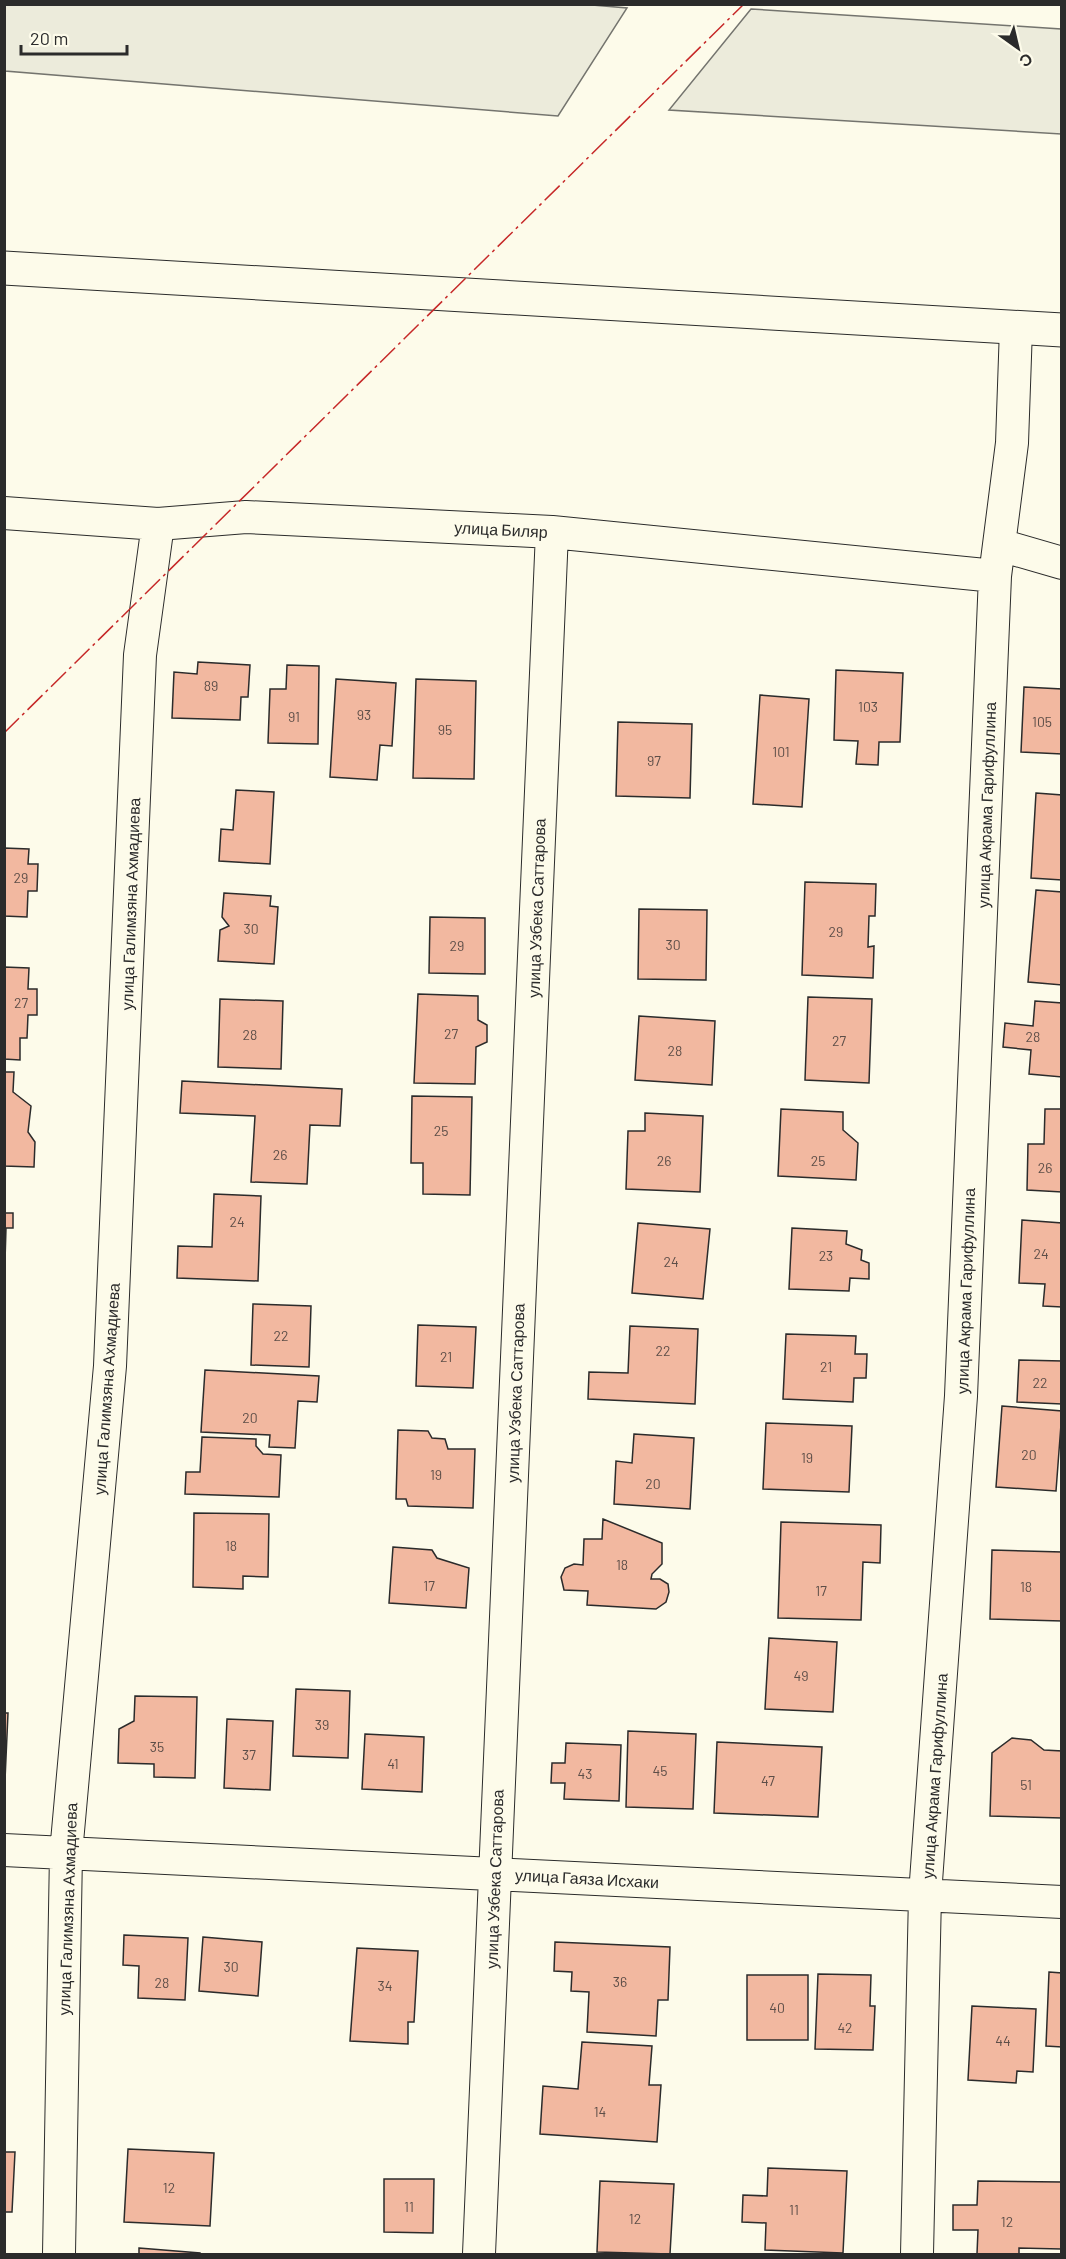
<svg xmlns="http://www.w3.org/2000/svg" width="1066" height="2259" font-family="Barlow,sans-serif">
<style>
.green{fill:#ecebdb;stroke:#74746e;stroke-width:1.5}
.building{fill:#f2b8a0;stroke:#2b2b2b;stroke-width:1.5}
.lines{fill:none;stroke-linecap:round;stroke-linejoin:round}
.minor-casing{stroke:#2b2b2b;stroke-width:34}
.secondary-casing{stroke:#2b2b2b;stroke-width:35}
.minor{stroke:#fdfbea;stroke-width:32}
.secondary{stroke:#fdfbea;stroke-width:33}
.power{stroke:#c62828;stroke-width:1.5;stroke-dasharray:21 4.5 3 4.5;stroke-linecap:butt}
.labels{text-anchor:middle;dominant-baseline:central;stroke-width:4.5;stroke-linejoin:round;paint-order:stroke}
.number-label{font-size:14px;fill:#5d4e48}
.street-label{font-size:16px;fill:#2b2b2b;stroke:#fdfbea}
</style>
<rect width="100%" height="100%" fill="#fdfbea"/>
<path class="green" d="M592 5 627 8 558 116 5 71V5Z
M751 9 1061 29V134L669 110Z"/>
<path class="building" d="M198 662 250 665 248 697H241L240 720 172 718 174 672 197 674Z
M287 665 319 666 318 744 268 743 270 689H286Z
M836 670 903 673 900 742H879L878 765 856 764 858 741 834 740Z
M336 679 396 683 392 746 380 745 377 780 330 777Z
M416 679 476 681 474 779 413 778Z
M1024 687 1062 689V754L1021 752Z
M760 695 809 699 802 807 753 804Z
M618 722 692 724 690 798 616 796Z
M236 790 274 792 270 864 219 861 221 829 233 830Z
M1036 793 1062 795V880L1031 878Z
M4 848 29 849 28 864H38L37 891H28L27 917 4 916Z
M805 882 876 884 875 916H869L868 947 874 946 873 978 802 975Z
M1036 890 1062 892V985L1028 982Z
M224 893 271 896 270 906 278 907 274 964 218 961 220 930 229 926 222 917Z
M639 909 707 910 706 980 638 979Z
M430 917 485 918V974L429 973Z
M4 967 29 968 28 989H37V1015H28L27 1038H20V1060L4 1059Z
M418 994 478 996V1020L487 1025V1042L476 1047 475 1084 414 1083Z
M808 997 872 999 869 1083 805 1080Z
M220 999 283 1001 281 1069 218 1067Z
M1035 1001 1062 1003V1077L1029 1074 1031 1050 1003 1047 1005 1023 1033 1026Z
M639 1016 715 1021 712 1085 635 1080Z
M4 1072H14L13 1092 31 1106 28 1132 35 1142 34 1167 4 1166Z
M182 1081 342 1089 340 1126 310 1125 307 1184 251 1182 255 1116 180 1113Z
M412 1096 472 1097 470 1195 423 1194V1163H411Z
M781 1109 843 1112V1130L858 1143 856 1180 778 1176Z
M1045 1109H1062V1192L1027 1190 1028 1144H1044Z
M645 1113 703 1116 700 1192 626 1189 628 1131H645Z
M214 1194 261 1196 258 1281 177 1278 178 1246 212 1247Z
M4 1213H13V1228H6L5 1261Z
M1022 1220 1062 1223V1307L1043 1306 1045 1284 1019 1283Z
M638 1223 710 1229 703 1299 632 1293Z
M792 1228 847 1231 846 1244 862 1250 861 1260 869 1263V1279L850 1278 849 1291 789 1289Z
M253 1304 311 1306 309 1367 251 1365Z
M418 1325 476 1327 473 1388 416 1386Z
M630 1326 698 1329 695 1404 588 1399 589 1372 628 1373Z
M786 1334 856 1336 855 1354H867L866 1378H854L853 1402 783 1399Z
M1019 1360 1062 1361V1404L1017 1402Z
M205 1370 319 1376 317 1402 298 1401 295 1448 269 1447 270 1435 201 1432Z
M1002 1406 1062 1411 1056 1491 996 1487Z
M766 1423 852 1426 849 1492 763 1489Z
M398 1430 428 1431 432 1438 445 1439 448 1449H475L473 1508 408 1506 406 1499H396Z
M634 1434 694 1438 690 1509 614 1504 616 1461 632 1463Z
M202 1437 256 1439V1446L263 1454 281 1455 279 1497 185 1494 186 1472H200Z
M194 1513 269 1514 268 1577 243 1576V1589L193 1587Z
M603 1519 662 1543V1564L652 1574 651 1579H660L668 1584 669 1592 666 1602 656 1609 587 1605 588 1591 564 1590 561 1577 565 1568 574 1564 583 1565 584 1539H602Z
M781 1522 881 1525 880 1563 863 1562 861 1620 778 1618Z
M393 1547 432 1550 437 1558 469 1568 466 1608 389 1603Z
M992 1550 1062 1552V1621L990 1619Z
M769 1638 837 1642 833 1712 765 1709Z
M296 1689 350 1691 348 1758 293 1756Z
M135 1696 197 1697 195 1778 154 1777V1764L118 1763 119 1729 134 1721Z
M4 1713H8L5 1780H4Z
M227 1719 273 1721 270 1790 224 1788Z
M628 1731 696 1734 693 1809 626 1807Z
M365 1734 424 1737 422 1792 362 1789Z
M1012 1738 1031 1740 1044 1750 1062 1751V1818L990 1816 992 1753Z
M717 1742 822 1747 818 1817 714 1813Z
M566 1743 621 1745 619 1801 564 1799 565 1783H551L552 1763H565Z
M124 1935 188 1938 185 2000 138 1998 139 1966 123 1965Z
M203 1937 262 1942 258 1996 199 1991Z
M555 1942 670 1947 668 2000H658L656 2036 587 2032 589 1992 571 1991 572 1972 554 1971Z
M357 1948 418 1951 414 2022H408V2044L350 2041Z
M1049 1972 1062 1973V2047L1046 2046Z
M818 1974 871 1975 870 2006H875L873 2050 815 2049Z
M747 1975H808V2040H747Z
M972 2006 1036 2009 1033 2072 1017 2071 1016 2083 968 2080Z
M582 2042 652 2046 649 2085H661L657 2142 540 2134 543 2086 578 2089Z
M128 2149 214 2153 210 2226 124 2222Z
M4 2152H15L12 2212H4Z
M768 2168 847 2171 843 2253 765 2250 766 2223 742 2222 743 2195 767 2196Z
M384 2179H434L433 2233 384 2232Z
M600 2181 674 2184 670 2254 597 2252Z
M978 2181 1062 2182 1061 2249 1019 2248V2254H977L978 2230H953V2205H977Z
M139 2248 200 2253V2254H139Z"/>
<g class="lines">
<defs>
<path id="minor" d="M4 513 158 524 246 517 552 532 995 576
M1000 545 1062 563
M4 1850 1062 1902
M59 2254 66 1853 110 1366 140 655 158 524
M479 2254 552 532
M917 2254 925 1895 961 1396 995 576 1012 443 1016 328"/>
<path id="secondary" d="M4 268 1062 330"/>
</defs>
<use href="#minor" class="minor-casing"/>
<use href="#secondary" class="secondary-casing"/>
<use href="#minor" class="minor"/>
<use href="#secondary" class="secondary"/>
<path class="power" d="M4 733 744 4"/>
</g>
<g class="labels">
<g class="number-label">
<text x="211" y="685">89</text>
<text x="868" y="706">103</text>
<text x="364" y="714">93</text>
<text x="294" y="716">91</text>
<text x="1042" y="721">105</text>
<text x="445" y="729">95</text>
<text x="781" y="751">101</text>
<text x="654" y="760">97</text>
<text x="21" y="877">29</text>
<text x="251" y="928">30</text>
<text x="836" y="931">29</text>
<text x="673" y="944">30</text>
<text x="457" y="945">29</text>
<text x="21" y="1002">27</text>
<text x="451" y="1033">27</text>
<text x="250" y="1034">28</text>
<text x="1033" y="1036">28</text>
<text x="839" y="1040">27</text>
<text x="675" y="1050">28</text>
<text x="441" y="1130">25</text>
<text x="280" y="1154">26</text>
<text x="664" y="1160">26</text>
<text x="818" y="1160">25</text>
<text x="1045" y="1167">26</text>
<text x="237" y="1221">24</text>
<text x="1041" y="1253">24</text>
<text x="826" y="1255">23</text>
<text x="671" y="1261">24</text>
<text x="281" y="1335">22</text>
<text x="663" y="1350">22</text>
<text x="446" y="1356">21</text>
<text x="826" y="1366">21</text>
<text x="1040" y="1382">22</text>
<text x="250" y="1417">20</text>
<text x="1029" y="1454">20</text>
<text x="807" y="1457">19</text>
<text x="436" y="1474">19</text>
<text x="653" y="1483">20</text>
<text x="231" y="1545">18</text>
<text x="622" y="1564">18</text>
<text x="429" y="1585">17</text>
<text x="1026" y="1586">18</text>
<text x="821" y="1590">17</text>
<text x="801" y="1675">49</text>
<text x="322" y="1724">39</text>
<text x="157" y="1746">35</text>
<text x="249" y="1754">37</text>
<text x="393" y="1763">41</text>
<text x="660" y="1770">45</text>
<text x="585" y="1773">43</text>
<text x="768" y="1780">47</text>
<text x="1026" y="1784">51</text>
<text x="231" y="1966">30</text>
<text x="620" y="1981">36</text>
<text x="162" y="1982">28</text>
<text x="385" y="1985">34</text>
<text x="777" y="2007">40</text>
<text x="845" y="2027">42</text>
<text x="1003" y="2040">44</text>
<text x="600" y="2111">14</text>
<text x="169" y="2187">12</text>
<text x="409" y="2206">11</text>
<text x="794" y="2209">11</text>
<text x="635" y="2218">12</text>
<text x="1007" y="2221">12</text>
</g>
<g class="street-label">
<text transform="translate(501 529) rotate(3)">улица Биляр</text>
<text transform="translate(986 805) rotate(-88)">улица Акрама Гарифуллина</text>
<text transform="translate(130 904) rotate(-88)">улица Галимзяна Ахмадиева</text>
<text transform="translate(536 908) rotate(-88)">улица Узбека Саттарова</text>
<text transform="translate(965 1291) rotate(-88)">улица Акрама Гарифуллина</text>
<text transform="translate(106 1389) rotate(-86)">улица Галимзяна Ахмадиева</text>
<text transform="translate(515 1393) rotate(-88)">улица Узбека Саттарова</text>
<text transform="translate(934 1776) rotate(-86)">улица Акрама Гарифуллина</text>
<text transform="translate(587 1878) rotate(3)">улица Гаяза Исхаки</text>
<text transform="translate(494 1879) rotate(-88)">улица Узбека Саттарова</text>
<text transform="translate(67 1909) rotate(-88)">улица Галимзяна Ахмадиева</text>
</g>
</g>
<rect width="1066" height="2259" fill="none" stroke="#2b2b2b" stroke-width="12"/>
<g transform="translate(1018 48) rotate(146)" stroke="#fdfbea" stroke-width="4.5" paint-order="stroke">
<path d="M0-4.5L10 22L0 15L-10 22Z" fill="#2b2b2b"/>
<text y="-9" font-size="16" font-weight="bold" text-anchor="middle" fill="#2b2b2b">С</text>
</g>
<path d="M21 45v9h106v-9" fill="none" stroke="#2b2b2b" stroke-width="3"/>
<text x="30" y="45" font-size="18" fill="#2b2b2b" stroke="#fdfbea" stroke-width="4.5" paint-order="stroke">20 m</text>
</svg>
